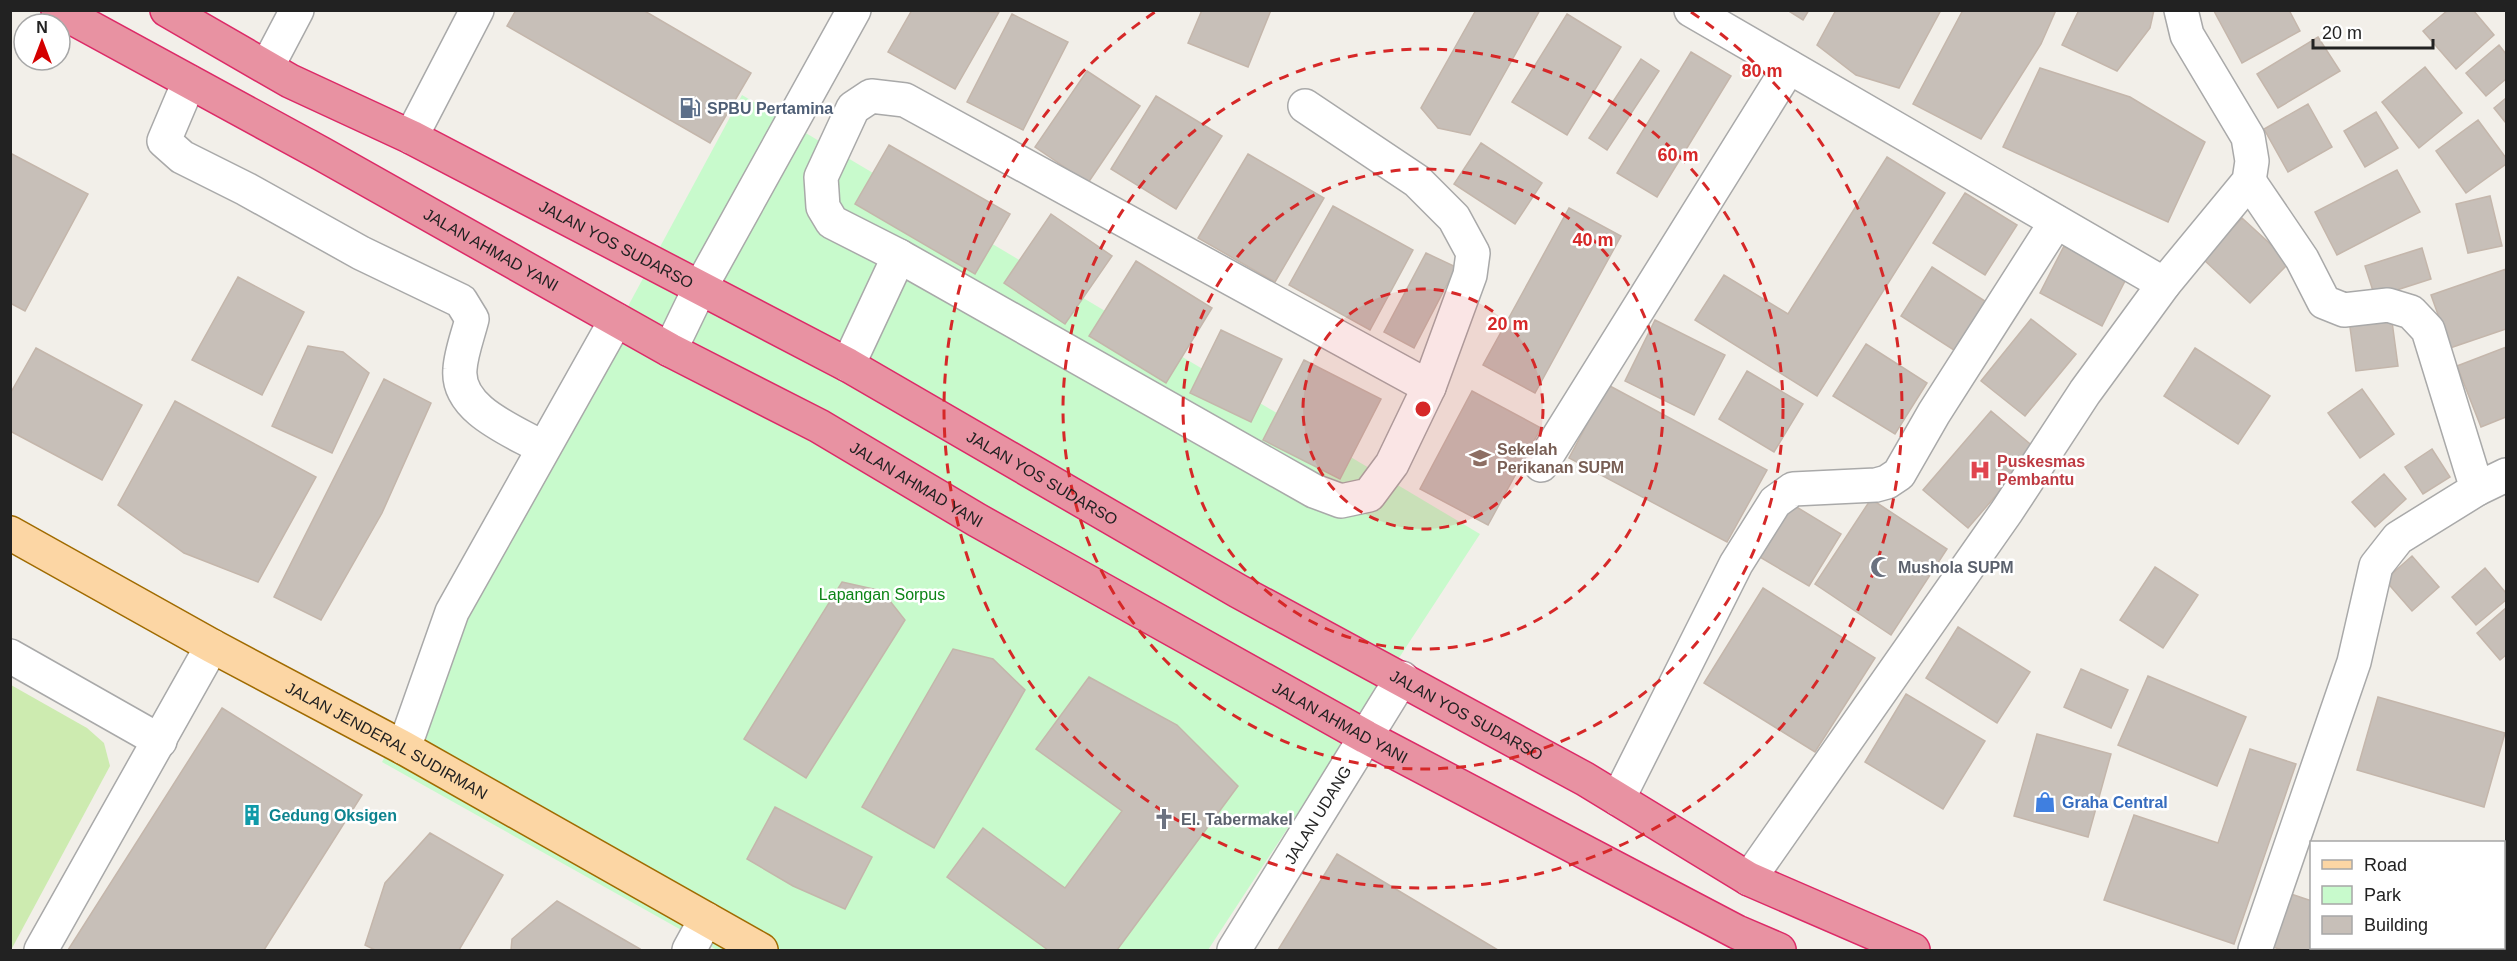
<svg xmlns="http://www.w3.org/2000/svg" width="2517" height="961" font-family="Helvetica,sans-serif">
<style>
.grass{fill:#cdebb0}
.park{fill:#c8facc}
.building{fill:#c7bfb8;stroke:#c4b6ab;stroke-width:1.5}
.lines{fill:none;stroke-linecap:round;stroke-linejoin:round}
.minor-casing{stroke:#a9a9a9;stroke-width:36}
.major-casing{stroke:#a06b00;stroke-width:36}
.highway-casing{stroke:#dc2a67;stroke-width:36}
.minor{stroke:#fff;stroke-width:33}
.major{stroke:#fcd6a4;stroke-width:33}
.highway{stroke:#e892a2;stroke-width:33}
.ring{fill:none;stroke:#d62828;stroke-width:3;stroke-dasharray:10 8}
.labels{text-anchor:middle;dominant-baseline:central;stroke-width:5;stroke-linejoin:round;paint-order:stroke}
.service-label{font-size:16px;font-weight:bold;fill:#4e5e75;stroke:#fff;text-anchor:start}
.street-label{font-size:16px;fill:#222;stroke:#fff}
.education-label{font-size:16px;font-weight:bold;fill:#785e54;stroke:#fff;text-anchor:start}
.health-label{font-size:16px;font-weight:bold;fill:#be3a42;stroke:#fff;text-anchor:start}
.worship-label{font-size:16px;font-weight:bold;fill:#5b616d;stroke:#fff;text-anchor:start}
.park-label{font-size:16px;fill:#0c8416;stroke:#fff}
.shop-label{font-size:16px;font-weight:bold;fill:#366cbe;stroke:#fff;text-anchor:start}
.culture-label{font-size:16px;font-weight:bold;fill:#0d838f;stroke:#fff;text-anchor:start}
.centre{fill:#d62828;stroke:#fff;stroke-width:3}
.ring-label{font-size:18px;text-anchor:middle;font-weight:bold;fill:#d62828;stroke:#fff;stroke-width:5;stroke-linejoin:round;paint-order:stroke}
</style>
<rect width="100%" height="100%" fill="#f2efe9"/>
<path class="grass" d="M11 685 87 728 104 743 110 766 11 950Z"/>
<path class="park" d="M742 95 1480 534 1208 950H717L382 762Z"/>
<path class="building" d="M516 10H643L751 73 710 143 507 26Z
M912 10 999 12 955 89 888 52Z
M1202 10H1271L1248 67 1188 43Z
M1476 10H1540L1470 135 1438 128 1421 108Z
M1787 10H1809L1803 20Z
M1836 10H1941L1899 88 1856 75 1817 45Z
M1963 10H2056L2041 44 1981 139 1913 104Z
M2079 10H2154L2150 28 2117 71 2062 45Z
M2289 10 2300 31 2242 63 2214 11Z
M2448 10H2473L2494 35 2456 69 2423 31Z
M1012 14 1068 42 1023 130 967 102Z
M1567 14 1621 47 1567 135 1512 102Z
M2318 37 2340 71 2278 108 2257 74Z
M2499 45 2506 54V79L2486 96 2466 73Z
M1691 52 1731 76 1657 197 1617 173Z
M1641 59 1659 71 1607 150 1589 138Z
M2425 67 2462 113 2419 148 2382 102Z
M2040 68 2130 97 2205 142 2168 222 2003 147Z
M1087 71 1140 106 1088 183 1035 147Z
M1156 96 1222 136 1176 209 1111 169Z
M2506 98V123L2494 108Z
M2308 104 2332 147 2288 172 2264 129Z
M2376 112 2398 148 2365 167 2344 131Z
M2478 120 2506 158V164L2466 193 2436 151Z
M1481 143 1542 183 1515 224 1454 184Z
M889 145 1010 214 975 274 855 204Z
M10 153 88 194 25 311 10 303Z
M1248 154 1324 198 1275 282 1198 238Z
M1887 157 1945 193 1817 396 1695 320 1724 275 1788 314Z
M2397 170 2420 212 2337 255 2315 212Z
M1965 193 2017 225 1985 275 1933 243Z
M2490 196 2502 246 2468 253 2456 204Z
M1333 206 1413 250 1370 330 1289 285Z
M1569 208 1621 236 1535 393 1483 365Z
M1051 214 1112 256 1065 324 1004 283Z
M2242 218 2290 262 2250 303 2203 259Z
M2064 246 2126 279 2102 326 2040 293Z
M2422 248 2431 279 2375 297 2365 266Z
M1426 253 1456 267 1414 348 1384 332Z
M1136 261 1212 308 1166 383 1089 336Z
M1932 267 1991 305 1960 354 1901 316Z
M2506 269V329L2450 348 2431 295Z
M238 277 304 312 262 395 192 360Z
M2391 314 2398 366 2356 371 2349 320Z
M2031 319 2076 354 2025 416 1981 381Z
M1655 320 1725 355 1694 415 1625 381Z
M1221 330 1282 359 1251 422 1190 393Z
M1866 344 1927 383 1895 434 1833 396Z
M308 346 343 352 369 373 332 453 272 426Z
M2506 347V417L2481 427 2457 366Z
M36 348 142 405 102 480 10 431V394Z
M2195 348 2270 396 2238 444 2164 396Z
M1304 360 1381 399 1340 479 1263 440Z
M1747 371 1803 404 1774 452 1719 419Z
M384 379 431 403 382 513 321 620 274 597Z
M1608 385 1767 470 1727 542 1569 458Z
M2362 389 2394 434 2360 458 2328 413Z
M1472 391 1541 428 1488 525 1420 489Z
M175 401 316 477 258 582 184 553 118 505Z
M1991 411 2036 449 1968 528 1923 490Z
M2432 449 2450 477 2423 494 2405 467Z
M2384 474 2406 499 2375 527 2352 502Z
M1871 499 1947 549 1891 635 1815 584Z
M1790 503 1841 534 1809 586 1758 556Z
M2412 556 2439 587 2412 611 2385 580Z
M2155 567 2198 595 2163 648 2120 620Z
M2485 568 2506 593V600L2476 625 2452 597Z
M842 582 882 591 905 620 806 778 744 739Z
M1763 588 1875 658 1815 752 1704 683Z
M2506 608V655L2500 660 2477 633Z
M1958 627 2030 672 1997 723 1926 678Z
M953 649 993 659 1025 690 934 848 862 807Z
M2081 669 2128 690 2111 728 2064 707Z
M2148 676 2246 717 2217 786 2118 745Z
M1089 677 1177 725 1238 786 1117 950H1048L947 877 983 828 1065 888 1122 811 1036 749Z
M1906 694 1985 741 1943 809 1865 762Z
M2378 697 2505 733 2484 807 2357 770Z
M222 708 362 795 264 950H68Z
M2037 734 2111 754 2088 837 2014 816Z
M2250 749 2296 764 2234 944 2104 900 2134 815 2218 843Z
M775 807 872 857 845 909 793 886 747 859Z
M430 833 503 875 459 950H375L365 945 385 883Z
M1337 854 1498 950H1278Z
M2288 893 2312 901V948H2397L2396 950H2282L2270 946Z
M557 901 640 949 639 950H511L512 939Z
M2411 948H2433L2456 950H2410Z"/>
<g class="lines">
<defs>
<g id="minor">
<path d="M1691 10 2164 284"/>
<path d="M267 67 297 10"/>
<path d="M189 82 164 141 182 157 246 189 361 253 461 301 472 319C468 335 461 353 460 369 456 410 514 431 543 448"/>
<path d="M411 137 477 10"/>
<path d="M2249 181 2302 259 2324 302 2344 310 2388 305 2411 312 2428 330 2477 489 2398 538 2376 566 2354 662 2255 950"/>
<path d="M899 256 1314 491 1341 501 1369 495 1392 464 1429 387 1470 275 1473 253 1454 218 1417 181 1305 106"/>
<path d="M670 350 699 290 854 10"/>
<path d="M848 365 899 256 832 222 823 207 821 177 853 108 871 96 905 100 1429 387"/>
<path d="M1541 465 1789 67"/>
<path d="M2477 489 2506 475"/>
<path d="M10 656 160 741"/>
<path d="M404 748 452 612 616 320"/>
<path d="M1618 799 1736 564 1775 502 1793 489 1876 485 1887 482 1899 474 1934 413 2056 222"/>
<path d="M1749 879 2007 511 2085 392 2164 284 2249 181 2252 161 2248 137 2187 35 2181 10"/>
<path d="M41 950 212 646"/>
<path d="M689 950 706 919"/>
<path id="s1" d="M1234 950 1402 678"/>
</g>
<g id="major">
<path id="s2" d="M10 533 212 646 404 748 761 950"/>
</g>
<g id="highway">
<path id="s3" d="M58 10 322 154 670 350 819 426 977 520 1366 737 1737 932 1779 950"/>
<path id="s4" d="M167 10 290 81 411 137 848 365 1238 591 1585 779 1749 879 1913 950"/>
</g>
</defs>
<use href="#minor" class="minor-casing"/>
<use href="#major" class="major-casing"/>
<use href="#highway" class="highway-casing"/>
<use href="#minor" class="minor"/>
<use href="#major" class="major"/>
<use href="#highway" class="highway"/>
</g>
<circle cx="1423" cy="409" r="120" fill="#d62828" fill-opacity=".12"/>
<g class="ring">
<circle cx="1423" cy="409" r="120"/>
<circle cx="1423" cy="409" r="240"/>
<circle cx="1423" cy="409" r="360"/>
<path d="M1691 12A479 479 0 1 1 1155 12"/>
</g>
<defs>
<symbol id="fuel-bare" viewBox="-9 -9 18 18"><path d="M-5.5-6h7V0h2V4h1.3V-2.5L3-4.5l.8-.8L6-3V5H2.5V1h-1V6h-7ZM-4.2-4.7v3.2H.2V-4.7Z" fill="#5c6f8a" stroke="#fff" stroke-width="2.5" paint-order="stroke"/></symbol>
<symbol id="school-bare" viewBox="-9 -9 18 18"><path d="M0-5L7-2L0 1L-7-2ZM-4 1L0 2.5L4 1V4Q0 6-4 4Z" fill="#8d6e63" stroke="#fff" stroke-width="2.5" paint-order="stroke"/></symbol>
<symbol id="hospital-bare" viewBox="-9 -9 18 18"><path d="M-5-5h3v3.5h4V-5h3V5h-3V1.5h-4V5h-3Z" fill="#e0444e" stroke="#fff" stroke-width="2.5" paint-order="stroke"/></symbol>
<symbol id="mosque-bare" viewBox="-9 -9 18 18"><path d="M3.5-4.9A6 6 0 1 0 3.5 4.9A5 5 0 1 1 3.5-4.9Z" fill="#6b7280" stroke="#fff" stroke-width="2.5" paint-order="stroke"/></symbol>
<symbol id="shop-bare" viewBox="-9 -9 18 18"><path d="M-5-2.5h2.3a2.7 3.5 0 0 1 5.4 0H5L5.5 6h-11ZM-1.5-2.5h3a1.5 2.3 0 0 0-3 0Z" fill="#3f7fe0" stroke="#fff" stroke-width="2.5" paint-order="stroke"/></symbol>
<symbol id="building-bare" viewBox="-9 -9 18 18"><path d="M-4-6H4V6H1V3H-1V6H-4ZM-2.5-4.3h1.7v1.8h-1.7ZM.8-4.3h1.7v1.8H.8ZM-2.5-1h1.7V.8h-1.7ZM.8-1h1.7V.8H.8Z" fill="#0f9aa8" stroke="#fff" stroke-width="2.5" paint-order="stroke"/></symbol>
<symbol id="church-bare" viewBox="-9 -9 18 18"><path d="M-1.2-6h2.4v3.5h3.3v2.4h-3.3V6h-2.4V-.1h-3.3v-2.4h3.3Z" fill="#6b7280" stroke="#fff" stroke-width="2.5" paint-order="stroke"/></symbol>
</defs>
<g fill-rule="evenodd">
<use href="#fuel-bare" x="675" y="93" width="30" height="30"/>
<use href="#school-bare" x="1465" y="443" width="30" height="30"/>
<use href="#hospital-bare" x="1965" y="455" width="30" height="30"/>
<use href="#mosque-bare" x="1866" y="552" width="30" height="30"/>
<use href="#shop-bare" x="2030" y="787" width="30" height="30"/>
<use href="#building-bare" x="237" y="800" width="30" height="30"/>
<use href="#church-bare" x="1149" y="804" width="30" height="30"/>
</g>
<g class="labels">
<g class="service-label">
<text x="707" y="108">SPBU Pertamina</text>
</g>
<g class="street-label">
<text stroke="none"><textPath href="#s4" startOffset="507">JALAN YOS SUDARSO</textPath></text>
<text stroke="none"><textPath href="#s3" startOffset="495">JALAN AHMAD YANI</textPath></text>
<text stroke="none"><textPath href="#s4" startOffset="993">JALAN YOS SUDARSO</textPath></text>
<text stroke="none"><textPath href="#s3" startOffset="981">JALAN AHMAD YANI</textPath></text>
<text stroke="none"><textPath href="#s4" startOffset="1479">JALAN YOS SUDARSO</textPath></text>
<text stroke="none"><textPath href="#s3" startOffset="1467">JALAN AHMAD YANI</textPath></text>
<text stroke="none"><textPath href="#s2" startOffset="430">JALAN JENDERAL SUDIRMAN</textPath></text>
<text stroke="none"><textPath href="#s1" startOffset="159">JALAN UDANG</textPath></text>
</g>
<g class="education-label">
<text x="1497" y="449">Sekelah<tspan x="1497" dy="18">Perikanan SUPM</tspan></text>
</g>
<g class="health-label">
<text x="1997" y="461">Puskesmas<tspan x="1997" dy="18">Pembantu</tspan></text>
</g>
<g class="worship-label">
<text x="1898" y="567">Mushola SUPM</text>
<text x="1181" y="819">El. Tabermakel</text>
</g>
<g class="park-label">
<text x="882" y="594">Lapangan Sorpus</text>
</g>
<g class="shop-label">
<text x="2062" y="802">Graha Central</text>
</g>
<g class="culture-label">
<text x="269" y="815">Gedung Oksigen</text>
</g>
</g>
<circle cx="1423" cy="409" r="9" class="centre"/>
<g class="ring-label">
<text x="1762" y="77">80 m</text>
<text x="1678" y="161">60 m</text>
<text x="1593" y="246">40 m</text>
<text x="1508" y="330">20 m</text>
</g>
<rect width="2517" height="961" fill="none" stroke="#222222" stroke-width="24"/>
<rect x="2310" y="841" width="195" height="108" fill="#ffffff" stroke="#a7a7a7" stroke-width="1.5"/>
<rect x="2322" y="860" width="30" height="9" fill="#fcd6a4" stroke="#a7a7a7" stroke-width="1.5"/>
<text x="2364" y="871" font-size="18" fill="#222222">Road</text>
<rect x="2322" y="886" width="30" height="18" fill="#c8facc" stroke="#a7a7a7" stroke-width="1.5"/>
<text x="2364" y="901" font-size="18" fill="#222222">Park</text>
<rect x="2322" y="916" width="30" height="18" fill="#c7bfb8" stroke="#a7a7a7" stroke-width="1.5"/>
<text x="2364" y="931" font-size="18" fill="#222222">Building</text>
<g transform="translate(42 42)"><circle r="28" fill="#ffffff" stroke="#a7a7a7" stroke-width="1.5"/>
<path d="M0-4.5L10 22L0 15L-10 22Z" fill="#d40000"/>
<text y="-9" font-size="16" font-weight="bold" text-anchor="middle" fill="#222222">N</text>
</g>
<path d="M2313 39v9h120v-9" fill="none" stroke="#222222" stroke-width="3"/>
<text x="2322" y="39" font-size="18" fill="#222222" stroke="#ffffff" stroke-width="4.5" paint-order="stroke">20 m</text>
</svg>
